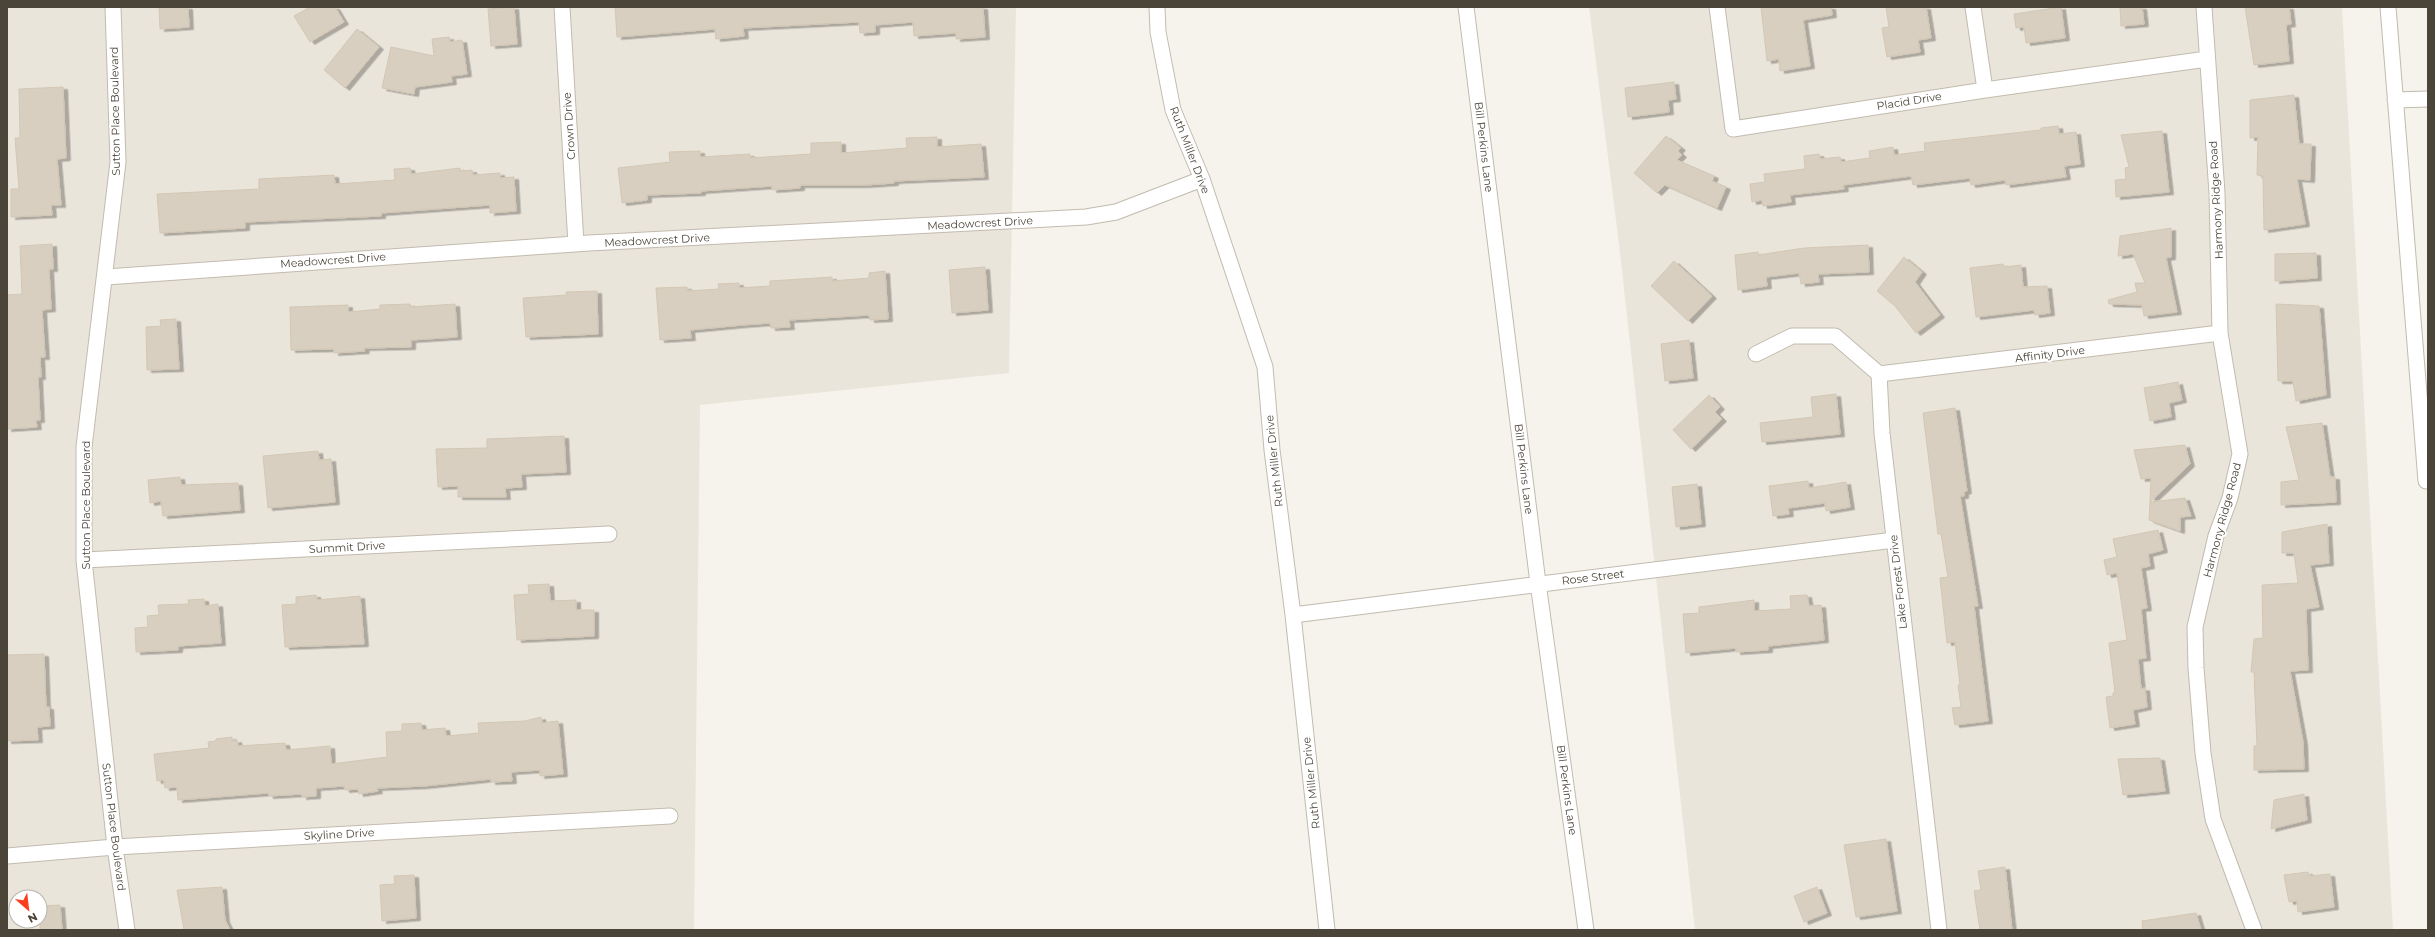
<svg xmlns="http://www.w3.org/2000/svg" width="2435" height="937" font-family="Montserrat,sans-serif">
<style>
.residential{fill:#eae5da;fill-rule:evenodd}
.building{fill:#d8cfc1;stroke:#d3c7b4;filter:url(#shadow)}
.lines{fill:none;stroke-linecap:round;stroke-linejoin:round}
.minor-casing{stroke:#c2bbae;stroke-width:17}
.minor{stroke:#fff;stroke-width:15}
.labels{text-anchor:middle;dominant-baseline:central;stroke-width:4;stroke-linejoin:round;paint-order:stroke}
.street-label{font-size:11px;fill:#4b4439;stroke:#fff}
</style>
<defs>
<filter id="shadow"><feDropShadow dx="4.5" dy="2.5" stdDeviation="0" flood-color="#0004"/></filter>
</defs>
<rect width="100%" height="100%" fill="#f6f3ec"/>
<path class="residential" d="M7 7H1016L1009 373 700 405 694 930H7ZM16 897H40V921H16Z
M1589 7H2342L2393 930H1695L1619 244Z"/>
<path class="building" d="M159 7H188L189 27 160 29Z
M310 7H335L344 22 310 42 294 16Z
M514 7 517 44 491 46 488 9Z
M615 7H983L985 37 956 39V33L914 36 913 22 875 25V32L860 33 859 22 743 28 744 36 716 39 715 29 617 37Z
M1761 7H1831L1832 15 1803 20 1810 66 1780 71 1779 59 1767 61Z
M1886 7H1926L1931 38 1918 40 1920 52 1887 57 1882 28 1889 27Z
M2061 7 2065 38 2026 43 2024 27 2016 28 2014 14Z
M2120 7H2142L2144 24 2121 26Z
M2245 7H2289L2291 24 2286 25 2289 61 2254 65Z
M357 29 379 47 345 88 324 70Z
M449 37 450 42 462 40 467 74 451 76 452 82 415 87 414 94 382 88 391 47 434 56 432 39Z
M1674 82 1676 99 1668 100 1669 112 1628 117 1625 88Z
M63 87 66 158 57 159 61 205H51L52 215 11 217V189H19L15 138H20L19 89Z
M2294 95 2299 144H2311L2310 180 2297 179 2305 224 2264 230 2263 176 2257 175 2258 137 2250 138V100Z
M2058 126 2059 134 2076 132 2080 164 2064 166 2066 177 2006 185 2005 180 1971 185 1970 178 1913 185 1911 176 1843 185 1844 189 1790 195 1791 202 1763 206 1762 200 1752 202 1750 184 1765 182 1764 174 1805 169 1804 156 1819 154 1820 159 1840 157 1841 162 1870 158 1869 151 1893 147 1894 155 1925 151 1924 143 2041 130V128Z
M2162 131 2169 192 2116 197 2115 180 2126 179 2125 168 2129 167 2121 135Z
M1666 136 1681 148 1678 151 1682 155 1677 160 1714 176 1712 181 1726 187 1717 208 1665 185 1657 193 1634 173Z
M937 137V147L981 144 984 177 894 181V183L865 185H800V188L772 190V186L701 191V193L647 195V200L622 203 618 168 670 162 669 152 700 151V157L750 154V158L811 154V143L841 142V153L907 148 906 138Z
M410 168 411 174 460 168V171L472 170 473 175 500 173V178L514 177 516 211 490 213V205L381 213V216L245 222V228L160 233 157 194 259 189V179L334 175 335 184 395 180 394 169Z
M2171 228V257L2166 258 2177 312 2144 316 2142 305 2109 304 2108 300 2137 292 2135 283H2145L2133 254 2118 256 2120 236Z
M52 244 53 269H49L51 309 42 310 45 357H40L41 377H38L40 420H36L37 427 7 429V295L22 294 20 246Z
M1868 245 1869 272 1818 274 1819 282 1801 284 1799 273 1766 277 1767 286 1738 290 1735 255 1758 252V255L1804 248Z
M2316 253 2317 278 2275 281V254Z
M1904 257 1922 272 1915 282 1940 315 1916 333 1895 306 1877 291Z
M1674 261 1712 296 1688 321 1651 286Z
M2003 264 2004 267 2021 265 2023 287 2047 286 2050 313 2035 315 2034 310 1976 317 1970 268Z
M985 267 988 310 952 313 949 270Z
M885 271 888 319 870 320 869 315 789 320 790 327 771 328 770 323 742 325 690 330 691 338 660 340 656 288 687 287V291L719 289 718 284 739 283V288L770 286V281L832 277V281L869 278V273Z
M597 291 598 334 526 337 523 298 567 295 566 292Z
M410 304V307L455 304 457 337 411 340V347L364 348 365 351 334 353V349L291 350 290 307 348 305V312L380 309V305Z
M2276 304 2319 306 2326 395 2296 401 2293 381H2278Z
M176 319 179 369 147 370 146 327 161 326 160 320Z
M1689 340 1693 378 1665 381 1661 344Z
M2178 382 2182 400 2169 403 2171 417 2150 421 2144 388Z
M1836 394 1840 434 1762 442 1760 423 1813 417 1811 397Z
M1709 395 1720 407 1715 412 1722 419 1691 449 1673 430Z
M1955 408 1967 491 1964 492V496H1960L1978 606H1974L1988 721 1955 725 1952 708 1961 707 1958 685H1960L1955 642 1947 643 1940 578 1948 577 1941 534H1938L1923 413Z
M2322 423 2330 477H2335L2336 502 2281 505V482L2299 480 2286 427Z
M564 436 566 472 521 474 522 487 505 488 506 497H458V486L438 487 436 449 487 448V439Z
M2185 445 2190 464 2150 502 2151 478 2141 479 2134 450Z
M318 451 319 460 331 459 335 502 268 508 263 456Z
M180 477 181 485 238 483 240 510 163 516 161 501 150 503 148 480Z
M1808 481 1809 488 1846 482 1850 507 1826 511 1825 503 1788 508 1789 514 1773 516 1769 486Z
M1697 484 1701 524 1676 527 1672 487Z
M2185 498 2191 516 2180 517V531L2149 520 2150 502Z
M2327 524 2329 563 2310 565 2319 607 2306 609 2308 670 2290 671 2303 742 2304 769 2254 770V746H2257L2254 672H2251L2254 639 2263 638 2262 585 2298 583 2294 553H2282V532Z
M2158 530 2163 550 2148 554 2150 566 2141 568 2147 608 2141 609 2146 658 2138 659 2141 689 2145 688 2147 707 2133 710 2135 724 2110 728 2106 697 2113 696V693L2115 692 2109 643 2127 640 2117 573 2107 575 2104 560 2117 557 2113 539Z
M549 584 550 601 576 600V610H594V636L517 640 514 595 529 594 528 585Z
M316 595 317 600 360 596 364 644 285 647 282 605 296 604V597Z
M1807 595 1809 606 1821 605 1824 640 1768 646V650L1736 652V648L1686 653 1683 614 1699 613V607L1754 600V611L1791 609 1790 596Z
M204 599 205 606 218 604 221 643 178 646V650L136 652 135 628 148 627 147 616 159 615 158 605 189 604 188 600Z
M44 654 46 707H49L50 726 37 727 38 740 7 741V655Z
M541 717 542 723 558 721 563 774 540 776V770L511 772 512 781 491 782V779L424 786 377 788 378 791 359 794 358 789 345 790 344 786 316 788V796L302 797V794L269 796 268 793 178 800 177 787 165 788 164 780 157 781 154 754 209 748 208 742 216 741V739L232 737V741L237 740 238 746 285 743 286 750 330 746 331 764 387 757 386 732 402 731V724L421 723 422 730 445 728 446 736 479 733 478 723 525 721Z
M2160 758 2165 791 2123 795 2118 759Z
M2304 794 2307 820 2271 829 2274 800Z
M1886 839 1897 911 1856 917 1844 845Z
M2005 867 2012 930H1980L1974 891 1981 890 1978 871Z
M2308 872 2309 876 2330 874 2334 907 2298 912 2297 901 2289 902 2284 875Z
M414 875 416 918 382 921 380 885 395 884 394 876Z
M222 887 225 920 230 930H184L177 890Z
M1817 887 1827 913 1804 922 1794 896Z
M60 905 62 930H40V906Z
M2196 913 2201 930H2143L2142 921Z"/>
<g class="lines">
<defs>
<path id="minor" d="M113 7 118 162 84 447V560L115 847 127 930
M562 7 576 244
M1157 7 1158 32 1173 110 1202 179 1265 367 1272 450 1293 615 1327 930
M1466 7 1538 583 1586 930
M1717 7 1733 129 1985 90 2207 59
M1973 7 1985 90
M2204 7 2217 193 2220 333 2240 454 2230 498 2216 536 2195 627 2196 668 2203 753 2213 819 2254 930
M2388 7 2426 481
M2395 100 2428 99
M106 277 589 243 1086 217 1116 212 1202 179
M1756 354 1792 336H1835L1879 374 1882 433 1939 930
M1879 374 2220 333
M84 560 609 534
M1293 615 1894 540
M7 856 115 847 670 816"/>
</defs>
<use href="#minor" class="minor-casing"/>
<use href="#minor" class="minor"/>
</g>
<g class="labels">
<g class="street-label">
<text transform="translate(1909 101) rotate(-9)">Placid Drive</text>
<text transform="translate(115 111) rotate(-91)">Sutton Place Boulevard</text>
<text transform="translate(569 126) rotate(-94)">Crown Drive</text>
<text transform="translate(1484 147) rotate(83)">Bill Perkins Lane</text>
<text transform="translate(1190 150) rotate(69)">Ruth Miller Drive</text>
<text transform="translate(2216 200) rotate(-93)">Harmony Ridge Road</text>
<text transform="translate(980 223) rotate(-3)">Meadowcrest Drive</text>
<text transform="translate(657 240) rotate(-3)">Meadowcrest Drive</text>
<text transform="translate(333 260) rotate(-4)">Meadowcrest Drive</text>
<text transform="translate(2050 354) rotate(-7)">Affinity Drive</text>
<text transform="translate(1274 461) rotate(-96)">Ruth Miller Drive</text>
<text transform="translate(1524 469) rotate(83)">Bill Perkins Lane</text>
<text transform="translate(86 505) rotate(-90)">Sutton Place Boulevard</text>
<text transform="translate(2222 520) rotate(-75)">Harmony Ridge Road</text>
<text transform="translate(347 547) rotate(-3)">Summit Drive</text>
<text transform="translate(1593 577) rotate(-7)">Rose Street</text>
<text transform="translate(1898 582) rotate(-96)">Lake Forest Drive</text>
<text transform="translate(1311 783) rotate(-96)">Ruth Miller Drive</text>
<text transform="translate(1567 790) rotate(82)">Bill Perkins Lane</text>
<text transform="translate(114 827) rotate(83)">Sutton Place Boulevard</text>
<text transform="translate(339 834) rotate(-3)">Skyline Drive</text>
</g>
</g>
<rect width="2435" height="937" fill="none" stroke="#4b4439" stroke-width="16"/>
<g transform="translate(28 909) rotate(152)"><circle r="19" fill="#ffffff" stroke="#b7b4b0"/>
<path d="M0-3L7 15L0 10L-7 15Z" fill="#fc3f1d"/>
<text y="-6" font-size="11" font-weight="bold" text-anchor="middle" fill="#4b4439">N</text>
</g>
</svg>
